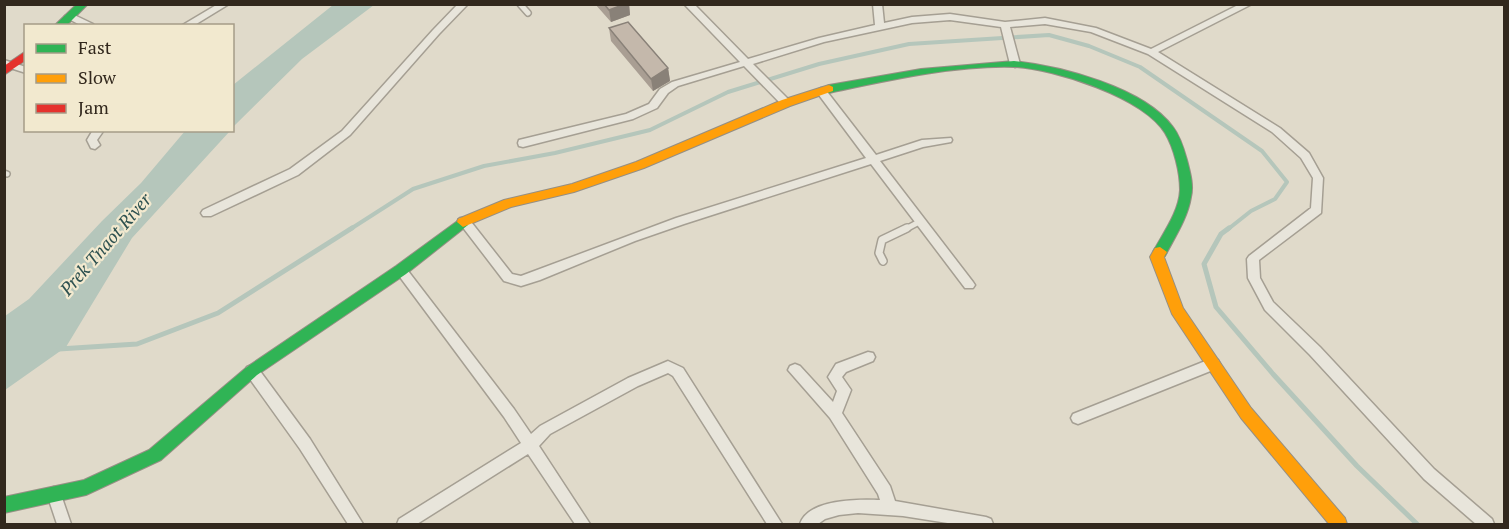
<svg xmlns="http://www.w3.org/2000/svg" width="1509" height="529" font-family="'PT Serif',serif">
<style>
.water{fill:#b5c6bb}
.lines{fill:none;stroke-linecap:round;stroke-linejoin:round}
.stream-far1{stroke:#b5c6bb;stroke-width:4}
.stream{stroke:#b5c6bb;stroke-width:5}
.lane-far1-casing{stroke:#a59f93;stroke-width:8}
.lane-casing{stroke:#a59f93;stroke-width:10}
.street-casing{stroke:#a59f93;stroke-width:3}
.fast-casing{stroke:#958f84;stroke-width:2}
.slow-casing{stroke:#958f84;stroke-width:2}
.jam-casing{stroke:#958f84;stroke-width:2}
.lane-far1{stroke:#e8e5db;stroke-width:5}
.lane{stroke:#e8e5db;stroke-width:7}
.street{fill:#e8e5db;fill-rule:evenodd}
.fast{fill:#30b455;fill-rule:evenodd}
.slow{fill:#ff9f0a;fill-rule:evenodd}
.jam{fill:#e5322d;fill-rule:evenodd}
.wall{fill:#a99e93}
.shaded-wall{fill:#898178}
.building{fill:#c4b8ab;stroke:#898178;stroke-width:1.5}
.labels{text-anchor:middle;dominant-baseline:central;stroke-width:4.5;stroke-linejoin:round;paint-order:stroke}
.water-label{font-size:18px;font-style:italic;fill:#2d5150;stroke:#f2e9cf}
</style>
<rect width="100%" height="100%" fill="#e0daca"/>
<path class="water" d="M333 5H374L302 59 233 127V85Z
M185 131H230L132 238 66 347 5 390V316L29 299 102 221 141 183Z"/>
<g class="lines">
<path class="stream-far1" d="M349 230 413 189 484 166 555 153 650 130 728 92 819 64 909 44 1049 35 1089 46 1140 67 1262 151 1287 182 1275 199 1251 211 1227 230"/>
<path class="stream" d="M1229 228 1221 234 1204 264 1216 307 1273 374 1357 466 1417 524
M59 349 137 344 218 313 352 228"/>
<defs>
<path id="lane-far1" d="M520 4 528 13
M4 173 7 174
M904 230 919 222"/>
<path id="lane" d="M883 261 879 253 882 240 907 228"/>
<path id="street" d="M218 4H229L193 26H181Z
M458 4H468L439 34 350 135 298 175 211 216H203L201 213 203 210 290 169 342 131 433 30Z
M684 4H694L748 59 819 38 875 25 873 4H882L884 23 912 17 950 14 1005 22 1045 18 1096 28 1151 49 1240 4H1252L1158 52 1280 128 1309 153 1323 178 1321 213 1259 260 1260 278 1273 302 1320 347 1434 469 1492 519 1494 524H1476L1424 479 1310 355 1265 310 1248 278 1247 259 1249 256 1311 208 1313 178 1301 158 1272 132 1148 54 1091 32 1045 24 1010 27 1020 64 1015 67 1010 64 1001 27 950 20 912 23 824 42 753 64 790 101V105H782L744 66 678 86 668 93 657 108 633 119 523 147 519 146 518 143 519 140 626 114 649 104 660 89 672 82 740 62Z
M70 13 93 24 94 26H82L67 18 65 16Z
M4 60 26 67V73L4 66Z
M821 88 825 89 876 155 922 140 951 138 952 140 951 142 923 147 880 161 973 282 975 285 973 288H965L871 164 684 224 635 241 540 280 521 286 504 281 458 221 460 218H468L512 274 521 276 676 218 866 158 816 91Z
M93 130H104L97 140 100 145 95 149 91 148 87 140Z
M401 265 405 267 514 409 531 434 540 426 628 378 668 361 683 368 782 524H767L673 376 668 373 638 386 550 434 539 446 590 524H575L528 454 417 524H397L399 519 521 443 504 417 397 273 395 270 397 267Z
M868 352 873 353 875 357 873 361 846 372 842 377 851 390 842 413 890 486 895 501 986 517 991 519 993 524H954L903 516 858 513 839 515 825 519 818 524H800C808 499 858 499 880 500L878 494 830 418 788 370 790 366 795 364 800 366 833 402 837 391 828 377 836 364Z
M1213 358 1218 360 1220 364 1218 368 1078 424 1073 422 1071 418 1073 414Z
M252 365 257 367 310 439 363 524H348L300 449 247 375 245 371 247 367Z
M54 487 59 489 71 524H57L47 494 49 489Z"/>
<path id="fast" d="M77 4H88L66 26H54Z
M1014 61C1060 66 1144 87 1173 127 1180 136 1184 149 1187 160 1190 172 1194 185 1191 197 1188 217 1175 237 1165 256L1160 257 1153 252C1163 233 1179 212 1180 190 1180 172 1174 148 1165 133 1143 97 1054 69 1014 67 956 65 886 81 829 93L823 89 829 85 921 69Z
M463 217 469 222 468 225 406 274 257 375 161 460 86 495 4 513V497L84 480 149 450 247 367 396 266Z"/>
<path id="slow" d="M829 85 833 87V91L790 106 644 168 574 192 511 207 463 227 457 222 458 219 504 200 572 184 636 162 782 100Z
M1160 247 1167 252 1164 257 1183 308 1251 408 1345 518 1347 524H1329L1241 418 1172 314 1150 257 1155 248Z"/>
<path id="jam" d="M26 51V60L4 75V66Z"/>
</defs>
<use href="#lane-far1" class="lane-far1-casing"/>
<use href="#lane" class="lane-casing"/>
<use href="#street" class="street-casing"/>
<use href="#fast" class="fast-casing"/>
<use href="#slow" class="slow-casing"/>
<use href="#jam" class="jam-casing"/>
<use href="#lane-far1" class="lane-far1"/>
<use href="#lane" class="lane"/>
<use href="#street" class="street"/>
<use href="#fast" class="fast"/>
<use href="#slow" class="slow"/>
<use href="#jam" class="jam"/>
</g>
<path class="wall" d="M595 4H629L630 15 611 22Z
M609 28 668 68 670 81 653 91 611 41Z"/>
<path class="shaded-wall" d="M625 4H629L630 15 611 22 609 10Z
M668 68 670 81 653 91 651 79Z"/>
<path class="building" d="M604 4H625L609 10Z
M628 22 668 68 651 79 609 28Z"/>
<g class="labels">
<g class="water-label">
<text transform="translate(105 244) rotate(-49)">Prek Tnaot River</text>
</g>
</g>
<rect width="1509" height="529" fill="none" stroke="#32281d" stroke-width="12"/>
<rect x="24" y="24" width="210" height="108" fill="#f2e9cf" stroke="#a59c88" stroke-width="1.5"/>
<rect x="36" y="44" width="30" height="9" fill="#30b455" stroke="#a59c88" stroke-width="1.5"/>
<text x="78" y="54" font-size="18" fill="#32281d">Fast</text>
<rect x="36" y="74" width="30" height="9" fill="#ff9f0a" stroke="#a59c88" stroke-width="1.5"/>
<text x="78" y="84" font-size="18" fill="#32281d">Slow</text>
<rect x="36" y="104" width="30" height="9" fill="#e5322d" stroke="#a59c88" stroke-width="1.5"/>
<text x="78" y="114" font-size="18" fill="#32281d">Jam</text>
</svg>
